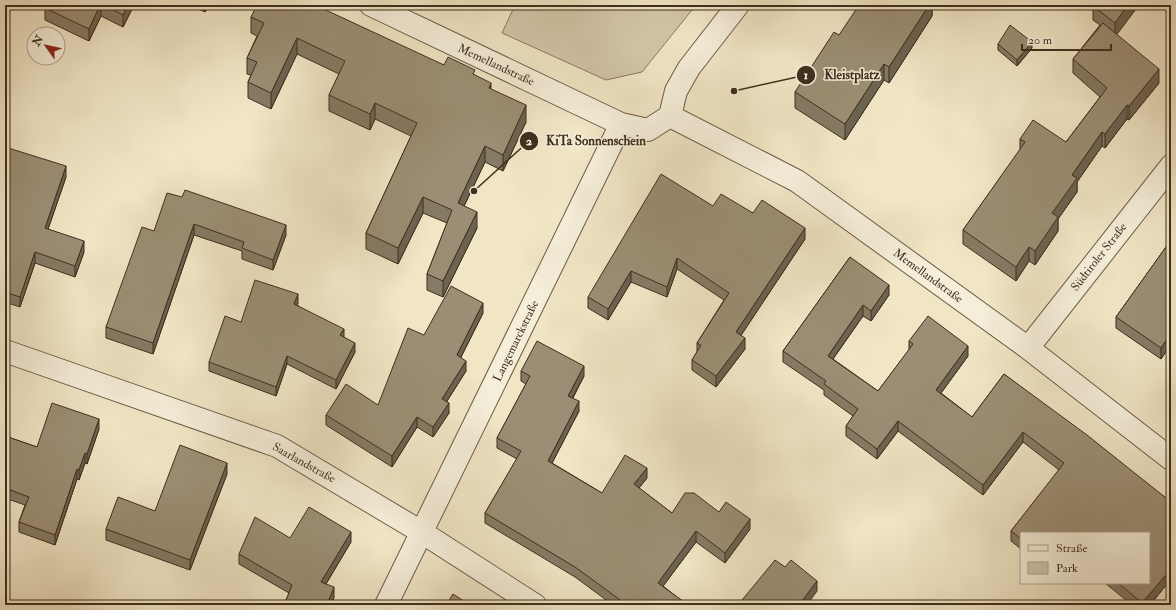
<svg xmlns="http://www.w3.org/2000/svg" width="1176" height="610" font-family="'IM FELL Double Pica',serif">
<style>
.green{fill:#d2c6a8;stroke:#887a62}
.lines{fill:none;stroke-linecap:round;stroke-linejoin:round}
.minor-casing{stroke:#6b5c47;stroke-width:24}
.minor{stroke:#f5eed9;stroke-width:22}
.wall{fill:#857a64;stroke:#3f2f1d}
.shaded-wall{fill:#6c6351;stroke:#3f2f1d}
.building{fill:#9b8e74;stroke:#3f2f1d}
.labels{text-anchor:middle;dominant-baseline:central;stroke-width:3;stroke-linejoin:round;paint-order:stroke}
.street-label{font-size:12px;fill:#3f2f1d;stroke:#f5eed9}
.leader{fill:none;stroke:#3f2f1d;stroke-width:1.5}
.callout-dot{fill:#3f2f1d;stroke:#f5eed9;stroke-width:1.5}
.mark-label{font-size:12px;text-anchor:middle;font-weight:bold;fill:#fff}
.callout-label{font-size:13px;text-anchor:middle;font-weight:bold;fill:#3f2f1d;stroke:#f5eed9;stroke-width:3;stroke-linejoin:round;paint-order:stroke}
</style>
<rect width="100%" height="100%" fill="#f0e5c5"/>
<filter id="stains"><feTurbulence type="fractalNoise" baseFrequency=".005" numOctaves="4"/><feColorMatrix values="0 0 0 0 .2 0 0 0 0 .09 0 0 0 0 .02 0 0 0 .5 -.17"/></filter>
<radialGradient id="worn" r=".72"><stop offset=".6" stop-color="#630" stop-opacity="0"/><stop offset="1" stop-color="#630" stop-opacity=".3"/></radialGradient>
<path class="green" d="M515 5H696L642 72 606 80 502 33Z"/>
<g class="lines">
<defs>
<path id="minor" d="M371 5 621 124
M670 116 797 181 1028 348 1171 459
M670 116 676 91 689 68 738 5
M1028 348 1171 166
M5 351 277 446 423 533 535 605
M386 605 621 124 648 130 670 116"/>
</defs>
<use href="#minor" class="minor-casing"/>
<use href="#minor" class="minor"/>
</g>
<path class="wall" d="M46 5H134L123 27 101 16 89 41 45 20V8Z
M190 5H209L205 12Z
M932 5V16L889 83 884 80 845 140 795 108V92L839 35Z
M1139 5 1116 34 1159 83 1129 120 1127 119 1105 148 1102 146 1077 182V192L1058 219V231L1035 265 1029 261 1016 281 963 244V230L1020 150V139L1066 142 1100 97 1073 73V59L1100 25 1093 20V6Z
M251 17 444 65 475 75 526 122 503 171 485 162 464 206 477 228 443 297 427 290V274L447 223 423 213 398 264 366 249V233L411 136 375 119 370 130 329 111V95L339 74 297 54 271 109 248 98V82L251 75 247 74V58L257 36 251 33Z
M998 44 1032 48 1017 66 998 50Z
M5 147 66 177 48 229 84 252 75 277 35 263 20 307 5 302Z
M182 197 286 235 273 270 242 259V251L194 235 153 354 106 338V327L154 231Z
M713 206 753 213 805 239 741 335 745 349 716 387 692 370V360L697 352V343L724 300 677 269 667 297 631 282 608 320 588 308V297Z
M1171 240V344L1161 359 1116 328V317Z
M850 257 889 295 871 321 863 316 833 359 878 391 909 350V341L968 356 941 393 972 417 1004 374 1171 502V579L1150 605H1132L1105 583H1149L1021 533V549L1011 541V531L1059 470 1023 442 983 495 898 431 877 459 846 436V426L853 416 824 395V390L783 362V351Z
M298 303 297 305 344 337 355 352 336 389 287 364 276 396 209 371V362L241 322Z
M483 313 461 357 466 371 447 401 449 413 433 437 417 427 392 467 326 425V415L378 405 424 335Z
M521 371 584 376 573 398 579 411 552 463 602 493 647 478 639 488 672 513 719 512 750 529 725 563 696 542 663 586 687 605H613L575 577 485 523V513L517 459 497 448V438L526 384 521 381Z
M99 429 87 464 85 463 79 480 77 479 55 545 19 532V522L25 505 5 498V436L37 447Z
M227 474 190 570 106 540V529L155 511Z
M290 538 351 542 326 584 334 597 331 605H284L289 593 239 564V554Z"/>
<path class="shaded-wall" d="M100 5H101V16L89 41V29Z
M128 5H134L123 27V15Z
M205 5H209L205 12Z
M929 5H932V16L889 83V67Z
M1128 5H1139L1115 37V23Z
M297 38V54L271 109V93Z
M1032 42V48L1017 66V60Z
M884 64V80L845 140V124Z
M1159 69V83L1129 120V106Z
M491 83V99L489 88Z
M375 103V119L370 130V114Z
M526 105V122L503 171V155Z
M1127 105V119L1105 148V134Z
M1102 132V146L1077 182V192L1058 219V231L1035 265V251L1052 213 1072 175Z
M485 146V162L458 219V203Z
M66 166V177L45 238V228Z
M423 197V213L398 264V248Z
M477 212V228L443 297V281Z
M194 224V235L153 354V343Z
M286 225V235L273 270V260Z
M805 228V239L736 343V332Z
M84 241V252L75 277V266Z
M1029 247V261L1016 281V267Z
M35 252V263L20 307V297Z
M677 258V269L667 297V287Z
M631 271V282L608 320V309Z
M889 285V295L871 321V311Z
M298 294V303L294 313V304Z
M483 303V313L457 365V355Z
M863 305V316L828 366V356Z
M344 329V338L340 335Z
M1171 333V344L1161 359V348Z
M745 338V349L716 387V376Z
M355 343V352L336 389V380Z
M968 346V356L936 400V390Z
M287 356V364L276 396V387Z
M466 361V371L442 409V399Z
M584 366V376L568 406V396Z
M579 401V411L548 471V461Z
M449 403V413L433 437V427Z
M417 417V427L392 467V456Z
M99 419V429L87 464V454Z
M898 421V431L877 459V449Z
M1023 432V442L983 495V485Z
M85 453V463L79 480V470Z
M227 463V474L190 570V560Z
M647 468V478L634 494V484Z
M77 469V479L55 545V535Z
M750 519V529L725 563V553Z
M696 531V542L658 593V583Z
M351 532V542L321 592V582Z
M1171 569V579L1150 605H1142V603Z
M817 581V591L807 605H799Z
M334 587V597L331 605H327Z"/>
<path class="building" d="M46 5H100L89 29 45 8Z
M104 5H128L123 15Z
M257 5H315L444 65 448 57 475 70 473 74 491 83 489 88 526 105 503 155 485 146 458 203 477 212 443 281 427 274 452 210 423 197 398 248 366 233 417 123 375 103 370 114 329 95 345 61 297 38 271 93 248 82 257 62 247 58 264 23 251 17Z
M859 5H929L889 67 884 64 845 124 795 92 834 32 839 35Z
M1094 5H1128L1115 23 1093 6Z
M1103 23 1159 69 1129 106 1127 105 1105 134 1102 132 1072 175 1077 178 1052 213 1058 217 1035 251 1029 247 1016 267 963 230 1025 142 1020 139 1033 120 1066 142 1107 88 1073 59Z
M1010 25 1032 42 1017 60 998 44Z
M5 147 66 166 45 228 84 241 75 266 35 252 20 297 5 292Z
M661 174 713 206 721 194 753 213 762 200 805 228 736 332 745 338 716 376 692 360 701 345 697 343 729 293 677 258 667 287 631 271 608 309 588 297Z
M185 190 286 225 273 260 242 248 244 242 194 224 153 343 106 327 142 227 154 231 167 193 182 197Z
M1171 240V333L1161 348 1116 317Z
M850 257 889 285 871 311 863 305 828 356 878 391 913 344 909 341 928 316 968 346 936 390 972 417 1004 374 1087 435 1171 502V569L1142 603 1118 583H1149V533H1021V539L1011 531 1064 463 1023 432 983 485 898 421 877 449 846 426 858 409 824 384 826 381 783 351Z
M255 280 298 294 294 304 344 329 340 335 355 343 336 380 287 356 276 387 209 362 225 316 241 322Z
M451 286 483 303 457 355 466 361 442 399 449 403 433 427 417 417 392 456 326 415 346 384 378 405 408 328 424 335Z
M537 341 584 366 568 396 579 401 548 461 602 493 625 455 647 468 634 484 672 513 685 493H694L719 512 726 502 750 519 725 553 696 531 658 583 687 604 686 605H627L575 567 485 513 521 451 497 438 530 376 521 371Z
M52 403 99 419 87 454 85 453 79 470 77 469 55 535 19 522 29 497 5 488V436L37 447Z
M180 445 227 463 190 560 106 529 118 497 155 511Z
M309 507 351 532 321 582 334 587 327 605H284L292 585 239 554 255 517 290 538Z
M775 560 785 567 791 560 817 581 799 605H738Z
M453 594 470 605H446Z"/>
<g class="labels">
<g class="street-label">
<text transform="translate(496 65) rotate(25)">Memellandstraße</text>
<text transform="translate(1099 257) rotate(-52)">Südtiroler Straße</text>
<text transform="translate(928 276) rotate(36)">Memellandstraße</text>
<text transform="translate(516 341) rotate(-64)">Langemarckstraße</text>
<text transform="translate(304 463) rotate(29)">Saarlandstraße</text>
</g>
</g>
<path class="leader" d="M734 91L806 75M474 191L529 141"/>
<g class="callout-dot">
<circle cx="734" cy="91" r="4"/>
<circle cx="474" cy="191" r="4"/>
<circle cx="806" cy="75" r="10"/>
<circle cx="529" cy="141" r="10"/>
</g>
<g class="mark-label">
<text x="806" y="79">1</text>
<text x="529" y="145">2</text>
</g>
<g class="callout-label">
<text x="852" y="79">Kleistplatz</text>
<text x="596" y="145">KiTa Sonnenschein</text>
</g>
<rect width="1176" height="610" fill="none" stroke="#f0e5c5" stroke-width="20"/>
<rect x="6" y="6" width="1164" height="598" fill="none" stroke="#3f2f1d" stroke-width="2"/>
<rect x="10" y="10" width="1156" height="590" fill="none" stroke="#3f2f1d"/>
<rect x="1020" y="532" width="130" height="52" fill="#f5eed9" stroke="#aca28e"/>
<rect x="1028" y="545" width="20" height="6" fill="#f5eed9" stroke="#aca28e"/>
<text x="1056" y="552" font-size="12" fill="#3f2f1d">Straße</text>
<rect x="1028" y="562" width="20" height="12" fill="#d2c6a8" stroke="#aca28e"/>
<text x="1056" y="572" font-size="12" fill="#3f2f1d">Park</text>
<g transform="translate(46 46) rotate(303)"><circle r="19" fill="#f5eed9" stroke="#aca28e"/>
<path d="M0-3L7 15L0 10L-7 15Z" fill="#8f2418"/>
<text y="-6" font-size="11" font-weight="bold" text-anchor="middle" fill="#3f2f1d">N</text>
</g>
<path d="M1022 44v6h89v-6" fill="none" stroke="#3f2f1d" stroke-width="2"/>
<text x="1028" y="44" font-size="12" fill="#3f2f1d" stroke="#f5eed9" stroke-width="3" paint-order="stroke">20 m</text>
<rect width="100%" height="100%" filter="url(#stains)"/>
<rect width="100%" height="100%" fill="url(#worn)"/>
</svg>
